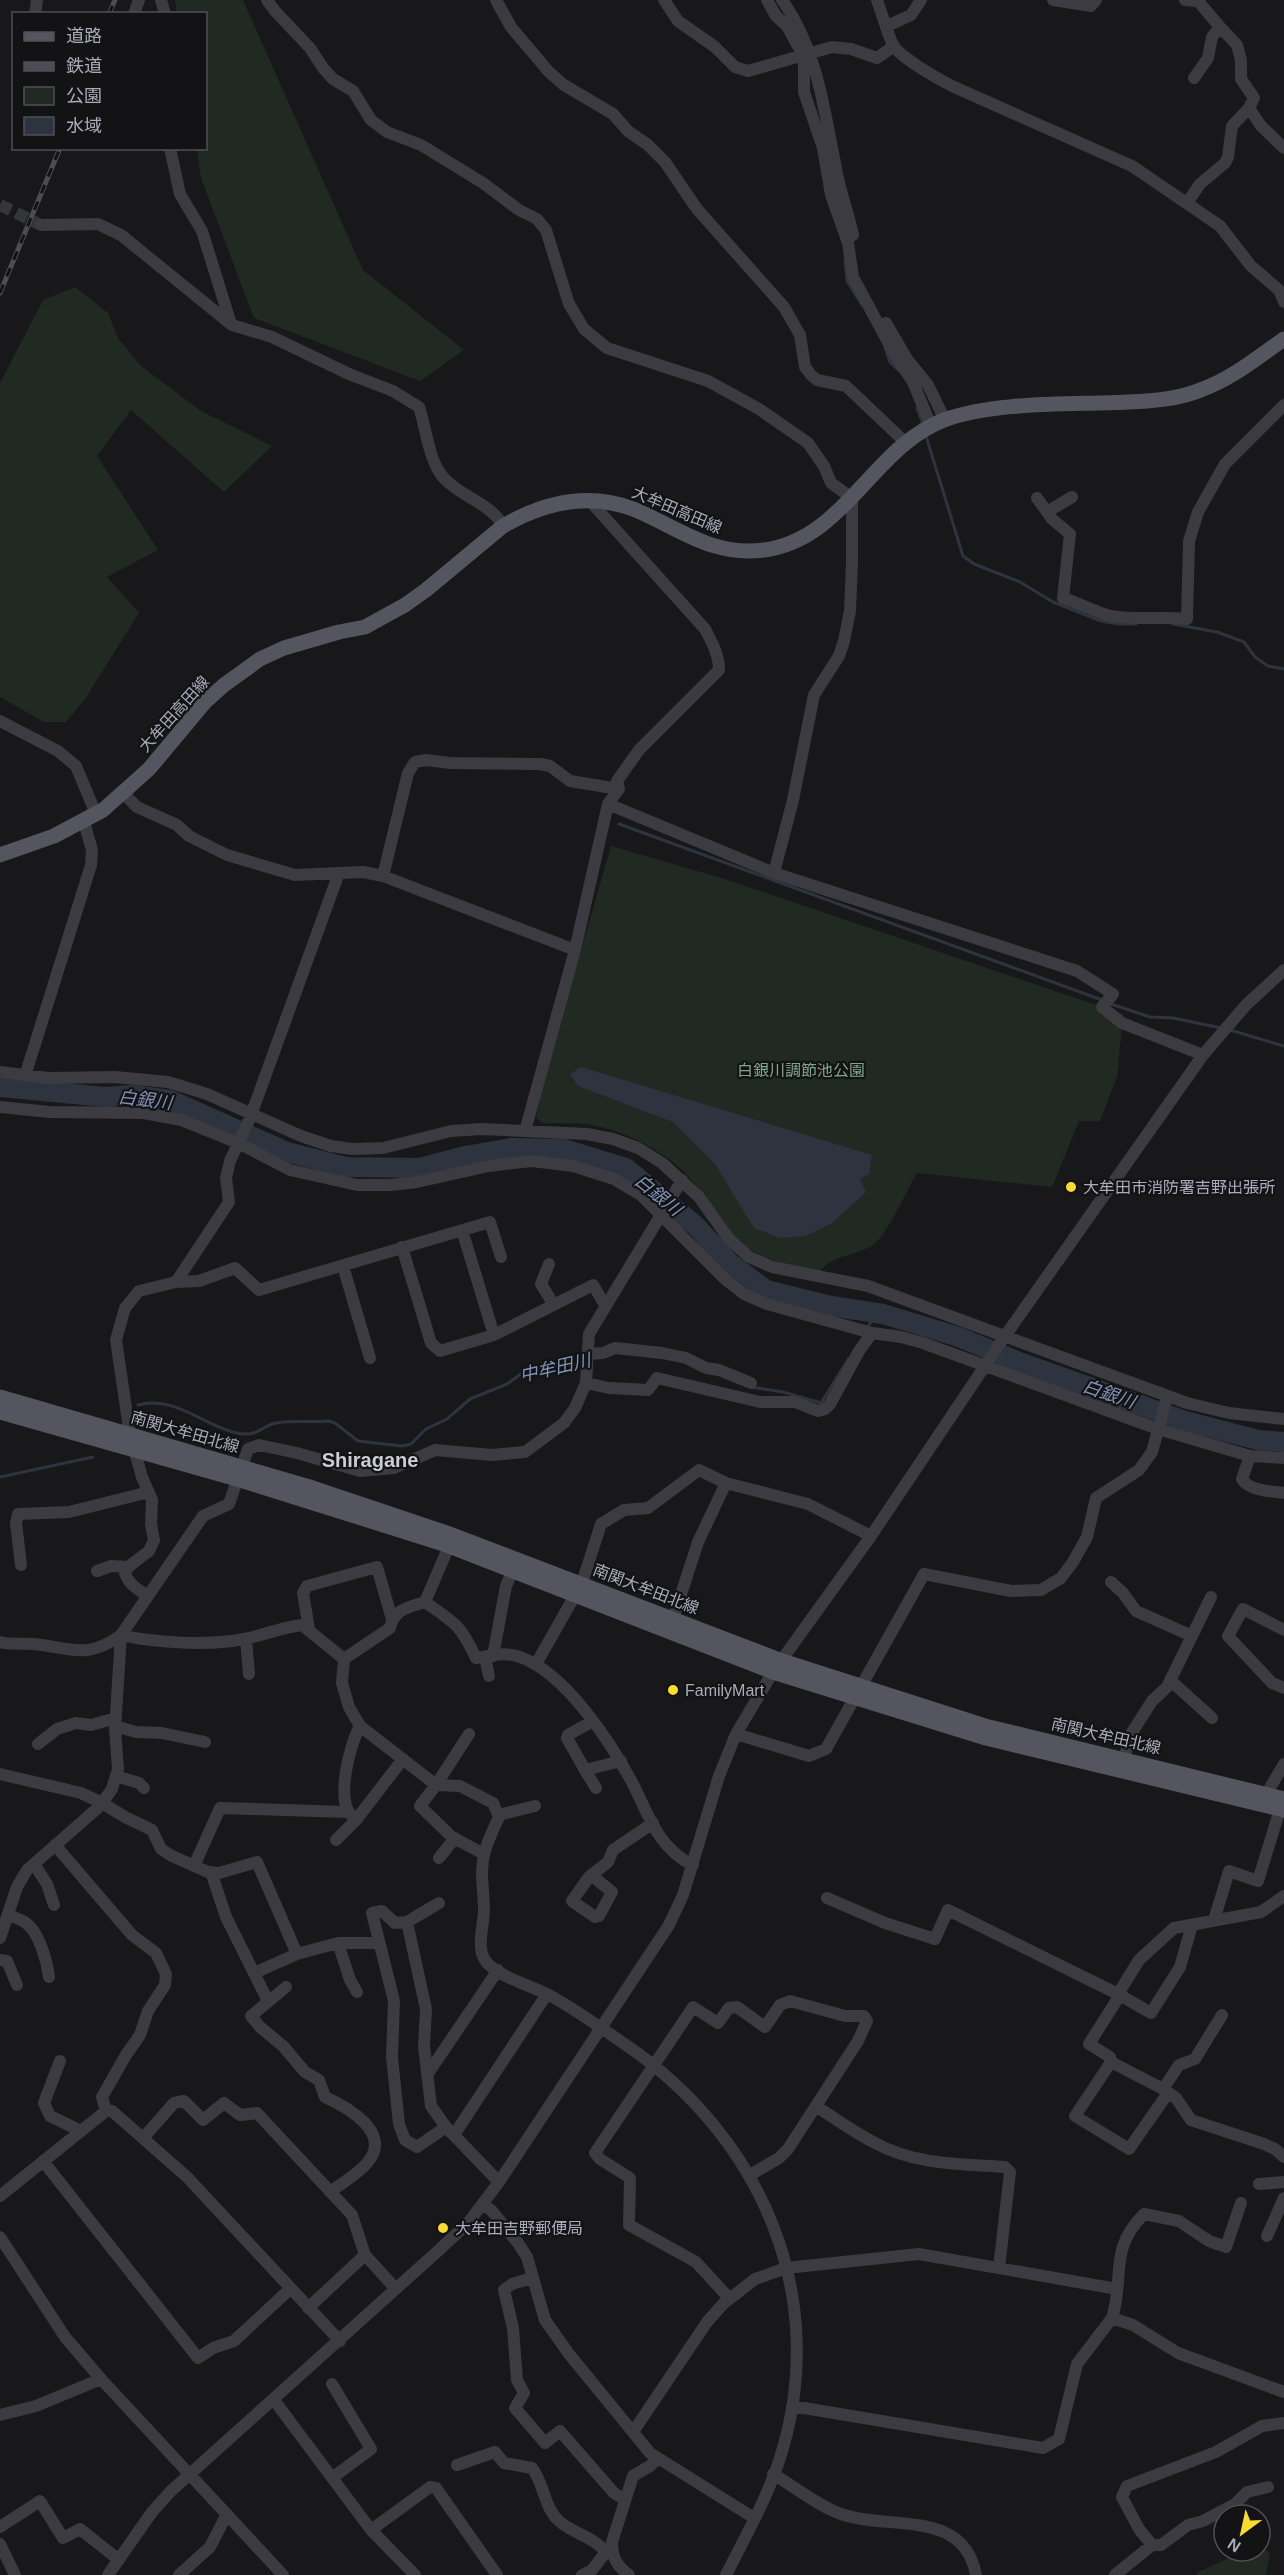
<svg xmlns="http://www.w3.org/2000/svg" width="1284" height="2575" font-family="Helvetica,'Noto Sans JP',sans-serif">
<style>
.green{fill:#202922}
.water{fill:#2d343f}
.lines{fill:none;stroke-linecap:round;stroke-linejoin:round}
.stream{stroke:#2d343f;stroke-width:3}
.river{stroke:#2d343f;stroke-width:20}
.minor-tunnel{stroke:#35363a;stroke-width:12;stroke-dasharray:12 6;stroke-linecap:butt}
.minor{stroke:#3b3b41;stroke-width:12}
.major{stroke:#55555f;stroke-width:15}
.rail-casing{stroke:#4c4c55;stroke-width:5}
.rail{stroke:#131315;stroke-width:3;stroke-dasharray:9;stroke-linecap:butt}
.poi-dot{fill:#f9db32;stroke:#131315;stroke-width:2}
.labels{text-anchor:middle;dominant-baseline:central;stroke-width:4.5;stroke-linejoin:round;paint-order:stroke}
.street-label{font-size:16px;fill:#aaacba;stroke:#131315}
.park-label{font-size:16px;fill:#80a68a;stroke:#131315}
.poi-label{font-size:16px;fill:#aaacba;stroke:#131315;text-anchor:start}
.water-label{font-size:18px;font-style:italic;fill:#8093b6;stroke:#131315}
.quarter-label{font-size:20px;font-weight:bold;fill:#cbccd6;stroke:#131315}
</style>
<rect width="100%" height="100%" fill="#18181a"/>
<path class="green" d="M175 0H243L363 270 464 350 420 381 254 318 201 178 197 149 206 148V14L177 13Z
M75 287 108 313 118 338 140 365 201 411 272 446 224 492 131 410 97 456 158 550 107 577 139 613 85 699 66 722H44L0 697V383L43 300Z
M611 846 728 880 1123 1014 1117 1077 1100 1121H1079L1052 1187 917 1173C906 1191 888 1234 873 1245 857 1256 832 1254 820 1272 787 1266 752 1258 729 1232 714 1215 704 1193 688 1176 666 1152 623 1130 592 1125 576 1122 557 1124 541 1123L536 1117 543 1083Z
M1260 2547 1270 2553 1266 2575H1196L1200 2571 1244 2551H1260Z"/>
<path class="water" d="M581 1067 872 1155 869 1174 860 1179 866 1192 831 1224 805 1236 780 1238 754 1228 715 1164 673 1122 578 1086 570 1074Z"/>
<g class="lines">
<path class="stream" d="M845 259 847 281 862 305
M885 348 890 362 898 370
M917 408 923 424
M926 436 963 556 974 564 1020 582 1053 602 1101 621 1119 624H1136
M1173 624 1217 632 1244 642 1255 657 1268 666 1284 669
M619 824 1102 1000
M1111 1004 1150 1017 1173 1018 1221 1028
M1230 1030 1284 1046
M868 1327 876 1313
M751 1387 783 1392 821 1403 849 1358
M138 1405C176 1394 208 1430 243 1434 257 1435 261 1428 272 1424 286 1419 312 1423 328 1421L335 1423 358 1441 402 1446 411 1444 426 1429 447 1419 470 1399 507 1384 525 1371 585 1362
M0 1477 93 1457"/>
<path class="river" d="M0 1087 105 1097 132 1095 170 1100 287 1152 346 1167 420 1168 465 1156 511 1148 564 1149 626 1168 696 1226 730 1263 766 1290 831 1306 883 1314 959 1337 1019 1362 1185 1421 1258 1440 1284 1442"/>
<path class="minor-tunnel" d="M0 205 41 225"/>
<path class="minor" d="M161 0 165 14
M267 0 275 11 310 48 323 68 333 79 353 91 371 120 387 132 421 145 483 183 519 210 537 219 546 230 569 304 584 329 607 348 708 381 759 409 808 443 824 466 831 483 852 498V563L850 611 844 641 839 656 814 695 793 800 774 873 608 804
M496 0 511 27 549 72 564 85 613 114 628 131 648 145 665 162 697 209 784 307 800 335 805 367 811 375 817 380 846 386 905 442
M664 0 678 21 715 47 735 67 748 71 832 47 851 49 877 58 894 46
M767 0 776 16 787 26 804 57V92L823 148 831 195 848 243 853 277 896 357 913 382 931 426
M782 0C819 51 825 117 838 178 842 197 849 215 853 235
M877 0C881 11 888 35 893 45 901 58 938 79 952 86L1132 166 1220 226 1251 266 1279 290 1284 302
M1053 0 1091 6 1096 0
M1185 0 1198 1 1220 27 1212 37 1208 58 1194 78
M35 14 37 0
M134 14 139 0
M887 26 911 15 921 0
M1249 108 1261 126 1284 148
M170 148 180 194 202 231 231 324
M1187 203 1200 184 1225 163 1228 157 1232 126 1249 108 1254 98 1241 79V60L1237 45 1220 27
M41 225 98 224 121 235 232 325 272 337 349 374 393 391 419 407C426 428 429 461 443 477 460 497 491 503 503 526
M886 323 907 359 928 385 945 420
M1037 498 1052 519 1070 534 1063 598C1078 603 1092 610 1107 615 1129 621 1162 616 1187 619L1189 541 1198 512 1225 464 1284 405
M1047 512 1072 497
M0 721 58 751 76 766 96 814
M123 793 137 807 177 825 189 836 227 855 295 875 363 872 383 876 575 950
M774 873 1077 971 1113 994 1102 1007 1122 1023 1203 1055
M383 876 408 773 415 762 426 760 450 763 540 764 550 766 570 781 619 789
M0 1072 48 1078 115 1077 168 1082 207 1094 301 1136 331 1146 352 1149 383 1148 451 1131 482 1129 587 1134 613 1139 638 1148 662 1163 699 1197 729 1239 749 1257 772 1267 868 1286 1187 1403 1229 1413 1284 1419
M25 1076 91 865 92 850 84 822
M0 1107 50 1112 144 1113 181 1120 238 1143 290 1170 357 1185H391L417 1182 489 1166 532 1161 573 1166 614 1179 641 1195 725 1279 744 1294 767 1304 872 1333 901 1337 923 1343 1158 1429 1250 1456 1284 1458
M525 1131 575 950 608 804 619 789 617 781 639 750 719 670C719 655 712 642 705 629L589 500
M462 1230 494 1335
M402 1247 431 1343 440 1351 494 1335 593 1285 605 1305
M549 1264 541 1284 554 1305
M343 1266 370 1358
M176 1282 229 1202 226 1178 230 1161 250 1118 339 873
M590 1354 603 1353 615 1348 662 1353 686 1358 706 1368 719 1370 751 1383
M586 1383 609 1388 648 1390 657 1378 760 1402H795L818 1411 825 1409 830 1404 859 1351 872 1333
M1250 1456 1242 1479C1249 1491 1271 1491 1284 1493
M21 1565 16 1523 18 1514 69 1512 149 1492
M97 1571 111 1566 129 1567
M1111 1582 1123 1593 1136 1611 1192 1636
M146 1595C136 1588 127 1583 124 1570L149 1551 154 1540 151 1524 152 1500 142 1477 130 1435 116 1340 125 1308 139 1291 176 1282 199 1281 235 1268 259 1290 490 1222 501 1257
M425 1602 449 1546
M673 1619 698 1542 726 1483
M309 1629 303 1593 307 1586 377 1567 392 1619
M1284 1630 1243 1609 1228 1636 1272 1683 1284 1688
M121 1635C155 1643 210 1646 244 1639 264 1635 283 1627 302 1625L344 1659
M246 1639 249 1674
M0 1642C11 1645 22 1643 34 1644 71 1648 87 1660 121 1635L203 1516 229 1504 248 1449 259 1445 297 1453 360 1471 394 1468 435 1450 492 1455 525 1452 564 1423 575 1408 586 1383 589 1334 682 1180
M493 1656 506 1586 513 1570
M485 1657 489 1676
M344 1659 342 1683 349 1707 360 1726 436 1785 460 1786 493 1803 499 1817C494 1828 488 1840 485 1851 479 1872 484 1890 484 1910 484 1925 476 1947 485 1960 495 1976 532 1986 549 1995 575 2009 601 2028 626 2045 762 2138 831 2297 780 2458 767 2499 745 2537 726 2575
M344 1659 390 1628C394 1609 409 1607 425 1602 455 1623 460 1624 476 1658 489 1656 504 1652 517 1656 564 1670 612 1744 634 1786 649 1817 660 1850 693 1865
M536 1664 582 1583 601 1524 624 1510 648 1508 699 1470 726 1483 808 1504 871 1536
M1170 1680 1212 1718
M591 1722 568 1735 567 1738 585 1770 621 1761
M115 1726 136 1732 162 1733 205 1742
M469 1734 436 1785 420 1806 452 1837 484 1854
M736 1734 809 1756 826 1749 924 1574 1011 1591 1041 1590 1061 1578 1073 1562 1087 1537 1096 1498 1139 1470 1152 1452 1167 1397
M38 1744 57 1729 76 1723 91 1725 116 1718
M1124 1759 1131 1734 1152 1701 1167 1687 1211 1597
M585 1770 596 1788
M0 1774 81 1793 102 1803 125 1817 152 1830 161 1849 172 1856 208 1872 219 1873 257 1862 297 1954
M116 1776 139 1783 144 1788
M1267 1793 1284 1764
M498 1815 535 1806
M352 1816C335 1800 350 1744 360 1726
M336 1840 356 1820 403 1759
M55 1845 132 1935 156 1953 166 1974 165 1985 148 2011 140 2035 126 2055 102 2097 106 2111
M439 1858 455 1838
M34 1864 47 1884 54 1905
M194 1866 220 1808 348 1812
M211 1872 226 1917 268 2001
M591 1875 612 1892 599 1916 595 1917 572 1901 589 1877 608 1862 613 1850 653 1823
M827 1898 885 1923 935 1939 948 1910 1118 1994 1151 2013 1180 1967 1192 1925
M8 1915C13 1917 21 1919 26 1923 39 1932 47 1961 49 1977
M1214 1920 1229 1871 1258 1881 1280 1809
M407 1922 439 1903
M0 1938 17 1887 27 1870 100 1806 112 1789 118 1769 115 1729 121 1635
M338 1943 350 1980 357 1992
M0 1960 7 1961 17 1985
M254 1973 297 1954 338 1943H379
M286 1987 251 2016 260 2027 283 2046 305 2072 319 2080 325 2097C347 2107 394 2133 367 2163 358 2174 342 2183 330 2192
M1118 1994 1139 1960 1174 1928 1261 1912 1284 1896
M1222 2015 1195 2059 1179 2065 1163 2089 1176 2098 1191 2120 1264 2144 1275 2149 1284 2157
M60 2061 44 2103 50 2116 81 2131
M1111 2062 1110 2057 1089 2044 1120 1995
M427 2075 498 1970
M1163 2089 1111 2062 1075 2116 1129 2149 1168 2093
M816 2106C835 2119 854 2132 875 2143 915 2165 961 2164 1005 2167L1010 2172 999 2268
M446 2127 431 2106 424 2046 426 2009 407 1922 395 1923 382 1911 372 1913 394 2001 392 2057 399 2124 405 2140 417 2147 446 2127 499 2182
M454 2135 547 1994
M144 2137 174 2103 184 2101 203 2120 224 2103 240 2115 257 2113 352 2215 365 2255 308 2308
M43 2161 198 2358 213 2348 234 2341 290 2289
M1259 2184 1284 2182
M0 2196 106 2111H112L187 2177 340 2341
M483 2204 492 2211 518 2243 527 2257 545 2320 569 2354 650 2453 754 2518
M1267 2236 1284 2198
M0 2237 65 2337 101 2379 283 2575
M365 2255 396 2289
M532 2278 512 2284 504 2290 513 2328 517 2380 524 2393 515 2408 545 2443 560 2431 614 2493 625 2500
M729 2298 696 2262 629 2225 630 2178 600 2159 595 2153 693 2007 718 2023 729 2008 737 2007 765 2027 780 2005 790 2001 845 2016H864L867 2021 858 2041 788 2149 779 2158 750 2175
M1112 2318C1125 2277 1108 2250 1144 2214L1179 2221 1209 2241 1226 2247 1241 2203
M274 2400 371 2530 415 2575
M792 2406 1043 2448 1059 2439 1077 2364 1112 2318 1133 2325 1178 2353 1284 2392
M0 2415 36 2406 101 2379
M633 2432 707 2322 723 2304 755 2279 786 2268 919 2254 1117 2289
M457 2465 495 2452 504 2463 532 2468C544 2483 544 2508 559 2521 574 2534 592 2536 606 2552
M773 2474C795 2487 818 2506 841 2514 889 2531 964 2508 976 2575
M332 2478 371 2449 332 2384
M0 2527 40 2501 63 2538 80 2529 119 2560
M371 2530 430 2487 436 2488 497 2575
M0 2544 15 2575
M1152 2545H1161L1188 2525 1203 2521 1235 2504 1247 2492 1268 2487
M108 2575 152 2512 171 2491 439 2250 468 2223 499 2182 669 1925 683 1895 719 1776 736 1734 773 1672 871 1536 1005 1336 1203 1055 1246 1005 1284 970
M179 2575 210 2547 227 2514
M582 2575 592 2570 606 2552 612 2551
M629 2575C617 2566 612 2558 612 2542L633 2476 650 2466 658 2458
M1115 2575 1152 2545 1139 2529 1122 2497 1127 2486 1216 2452 1262 2426 1284 2423"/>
<path class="major" d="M0 855 54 836 103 810 149 769 205 702 224 685 260 659 284 648 339 632 365 627 405 605 426 590 503 526C543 503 588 492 633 509 678 527 711 557 764 550 844 540 873 447 944 420 997 401 1071 405 1128 402 1153 401 1180 399 1203 389 1233 378 1258 357 1284 339
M0 1397 313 1488 447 1533 782 1661 985 1726 1284 1799
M0 1412 237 1479 444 1544 773 1672 986 1738 1284 1810"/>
<defs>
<path id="rail" d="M109 14 115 0
M0 293 60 148"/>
</defs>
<use href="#rail" class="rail-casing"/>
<use href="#rail" class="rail"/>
</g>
<g class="poi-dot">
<circle cx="1071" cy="1187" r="6"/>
<circle cx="673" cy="1690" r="6"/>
<circle cx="443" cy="2228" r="6"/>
</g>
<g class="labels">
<g class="street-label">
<text transform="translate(677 510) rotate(23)">大牟田高田線</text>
<text transform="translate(174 714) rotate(-48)">大牟田高田線</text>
<text transform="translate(185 1432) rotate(16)">南関大牟田北線</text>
<text transform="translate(646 1589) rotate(21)">南関大牟田北線</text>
<text transform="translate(1106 1736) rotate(13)">南関大牟田北線</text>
</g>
<g class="park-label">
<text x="801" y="1070">白銀川調節池公園</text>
</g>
<g class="poi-label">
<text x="1083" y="1187">大牟田市消防署吉野出張所</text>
<text x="685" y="1690">FamilyMart</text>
<text x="455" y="2228">大牟田吉野郵便局</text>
</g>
<g class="water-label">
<text transform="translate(145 1100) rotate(7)">白銀川</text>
<text transform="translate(658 1195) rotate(39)">白銀川</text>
<text transform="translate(555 1368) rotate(-13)">中牟田川</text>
<text transform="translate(1109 1394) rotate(19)">白銀川</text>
</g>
<g class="quarter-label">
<text x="370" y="1460">Shiragane</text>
</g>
</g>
<rect x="12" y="12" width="195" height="138" fill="#131315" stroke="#4f5057" stroke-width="1.5"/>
<rect x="24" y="32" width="30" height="9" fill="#55555f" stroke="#4f5057" stroke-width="1.5"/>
<text x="66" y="42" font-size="18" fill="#aaacba">道路</text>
<rect x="24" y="62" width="30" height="9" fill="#4c4c55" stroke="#4f5057" stroke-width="1.5"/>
<text x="66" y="72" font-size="18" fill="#aaacba">鉄道</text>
<rect x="24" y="87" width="30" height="18" fill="#202922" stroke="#4f5057" stroke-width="1.5"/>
<text x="66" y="102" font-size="18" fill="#aaacba">公園</text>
<rect x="24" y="117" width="30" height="18" fill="#2d343f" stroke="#4f5057" stroke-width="1.5"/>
<text x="66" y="132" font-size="18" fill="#aaacba">水域</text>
<g transform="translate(1242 2533) rotate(213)"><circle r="28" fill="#131315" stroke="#4f5057" stroke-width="1.5"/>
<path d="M0-4.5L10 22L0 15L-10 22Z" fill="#f9db32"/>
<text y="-9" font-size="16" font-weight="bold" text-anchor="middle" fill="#aaacba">N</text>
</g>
</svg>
